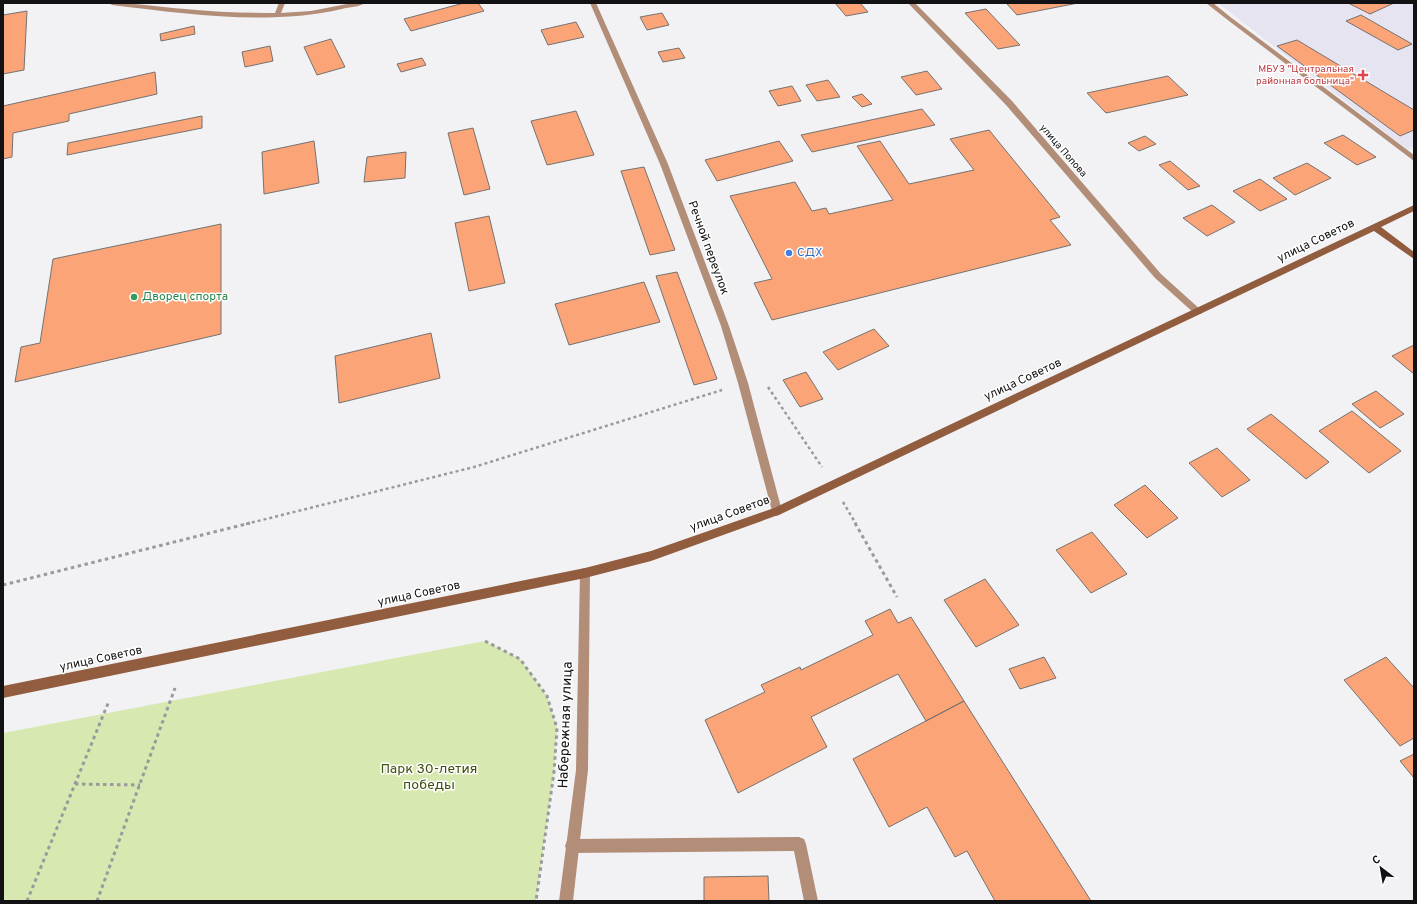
<svg xmlns="http://www.w3.org/2000/svg" width="1417" height="904" font-family="Overpass,sans-serif">
<style>
.built{fill:#e5e4f0}
.green{fill:#d7e9b1}
.building{fill:#fba477;stroke:#757270}
.lines{fill:none;stroke-linecap:round;stroke-linejoin:round}
.path-far1{stroke:#9a999c;stroke-width:2.5;stroke-dasharray:3 3;stroke-linecap:butt}
.path{stroke:#9a999c;stroke-width:3;stroke-dasharray:3.5 3.5;stroke-linecap:butt}
.service{fill:#b28e79;fill-rule:evenodd}
.minor{fill:#b28e79;fill-rule:evenodd}
.secondary{fill:#915d3e;fill-rule:evenodd}
.health-dot{fill:#e0444e;stroke:#fff;stroke-width:1.5}
.shop-dot{fill:#3f7fe0;stroke:#fff;stroke-width:1.5}
.leisure-dot{fill:#2e9e5b;stroke:#fff;stroke-width:1.5}
.labels{text-anchor:middle;dominant-baseline:central;stroke-width:3;stroke-linejoin:round;paint-order:stroke}
.far-health-label{font-size:10px;fill:#be3a42;stroke:#fff;text-anchor:end}
.far-street-label{font-size:10px;fill:#121113;stroke:#fff}
.street-label{font-size:12px;fill:#121113;stroke:#fff}
.shop-label{font-size:12px;fill:#366cbe;stroke:#fff;text-anchor:start}
.leisure-label{font-size:12px;fill:#27864d;stroke:#fff;text-anchor:start}
.near-street-label{font-size:14px;fill:#121113;stroke:#fff}
.near-park-label{font-size:14px;fill:#40500f;stroke:#fff}
</style>
<rect width="100%" height="100%" fill="#f2f2f5"/>
<path class="built" d="M1218 3H1414V147L1408 150Z"/>
<path class="green" d="M485 641 520 659 547 696 557 728 554 772 536 901H3V733Z"/>
<path class="building" d="M464 3H478L484 11 411 31 404 19Z
M835 3H860L868 12 846 16Z
M1012 3H1078L1017 15 1007 4Z
M1348 3H1394L1370 14Z
M986 9 1020 45 998 49 965 13Z
M27 11 24 70 3 74V15Z
M662 13 669 25 647 30 640 17Z
M1361 15 1412 44 1398 50 1346 21Z
M576 22 584 37 548 45 541 30Z
M194 26 195 34 161 41 160 34Z
M331 39 345 67 317 75 304 47Z
M1297 40 1414 110V130L1400 136 1277 46Z
M270 46 273 61 245 67 242 52Z
M679 48 685 58 663 62 658 52Z
M422 58 426 65 401 72 397 64Z
M927 71 942 89 916 95 901 77Z
M155 72 157 94 69 114V121L13 133 12 157 3 159V106Z
M1168 76 1188 95 1106 113 1087 93Z
M828 80 840 97 817 101 806 85Z
M792 86 801 101 778 106 769 91Z
M862 94 872 104 862 107 852 97Z
M922 109 935 125 812 152 801 135Z
M576 111 594 155 547 165 531 121Z
M202 116V128L67 155 68 143Z
M473 128 490 189 464 195 448 133Z
M989 130 1060 217 1050 220 1071 245 772 320 754 283 772 279 730 196 795 182 812 211 826 208 829 214 893 200 857 146 880 141 909 184 974 170 950 139Z
M1343 135 1376 157 1357 165 1324 143Z
M1145 136 1156 144 1139 151 1128 143Z
M314 141 319 183 264 194 262 152Z
M779 141 793 161 717 181 705 160Z
M406 152 405 178 364 182 367 157Z
M1170 161 1200 186 1188 190 1159 165Z
M1307 163 1331 178 1295 195 1273 178Z
M644 167 675 250 650 255 621 171Z
M1260 179 1287 199 1260 211 1233 191Z
M1212 205 1235 222 1207 236 1183 218Z
M489 216 505 283 469 291 455 223Z
M221 224V334L15 382 21 347 40 343 53 259Z
M677 272 717 379 694 385 656 276Z
M644 282 660 322 569 345 555 304Z
M874 329 889 346 838 370 823 352Z
M431 333 440 378 339 403 335 356Z
M1414 345V374L1392 356Z
M806 372 823 399 800 407 783 380Z
M1376 391 1404 414 1380 428 1352 404Z
M1352 411 1401 451 1369 473 1319 431Z
M1271 414 1329 462 1306 479 1247 429Z
M1217 448 1250 480 1222 497 1189 463Z
M1145 485 1178 518 1147 538 1114 505Z
M1092 532 1127 574 1091 593 1056 550Z
M985 579 1019 625 976 647 944 600Z
M890 609 898 623 911 617 964 701 926 721 898 674 811 717 827 747 738 793 705 720 765 692 761 685 800 667 801 670 873 635 865 621Z
M1044 657 1056 678 1020 689 1009 669Z
M1386 657 1414 688V738L1400 746 1344 680Z
M964 701 1091 901H995L967 851 955 857 927 807 889 827 853 759Z
M1414 754V778L1400 761Z
M768 876 769 901H704V877Z"/>
<g class="lines">
<path class="path-far1" d="M768 387 822 467
M843 502 856 524
M246 524 474 467 722 390"/>
<path class="path" d="M855 523 897 597
M3 585 250 523
M485 641 520 659 547 696 557 728 554 772 536 901
M75 784 140 785
M27 901 109 701
M97 901 175 688"/>
<path class="service" d="M1206 3H1213L1234 20 1229 21Z
M799 837 804 839 806 844 818 901H804L794 851 572 853 567 851 565 846 567 841 572 839Z"/>
<path class="minor" d="M109 3C135 3 160 7 185 9 215 12 245 13 275 13L279 3H285L281 13 311 11 352 3H365C360 7 349 7 342 9 267 26 188 14 112 5Z
M590 3H596L668 164 729 326 748 383 782 511 781 514 777 516 773 514 772 511 738 383 721 326 660 164Z
M908 3H915L1012 101 1161 274 1201 310 1202 312 1201 314H1195L1155 278 1006 105Z
M1229 19H1233L1414 155V161L1229 21Z
M585 568 589 569 590 573 588 770 573 901H559L576 770 580 573 581 569Z"/>
<path class="secondary" d="M1414 205V211L1381 227 1414 252V259L1374 231 781 514 651 561 585 578 3 698V686L585 568 651 551 774 508Z"/>
</g>
<path class="health-dot" d="M1361 69h4v4h4v4h-4v4h-4v-4h-4v-4h4z"/>
<circle class="shop-dot" cx="789" cy="253" r="4"/>
<circle class="leisure-dot" cx="134" cy="297" r="4"/>
<g class="labels">
<g class="far-health-label">
<text x="1354" y="69">МБУЗ "Центральная<tspan x="1354" dy="12">районная больница"</tspan></text>
</g>
<g class="far-street-label">
<text transform="translate(1063 151) rotate(49)">улица Попова</text>
</g>
<g class="street-label">
<text transform="translate(1316 241) rotate(-26)">улица Советов</text>
<text transform="translate(708 248) rotate(70)">Речной переулок</text>
<text transform="translate(1023 380) rotate(-25)">улица Советов</text>
<text transform="translate(730 514) rotate(-20)">улица Советов</text>
<text transform="translate(419 594) rotate(-12)">улица Советов</text>
<text transform="translate(101 659) rotate(-12)">улица Советов</text>
</g>
<g class="shop-label">
<text x="797" y="253">СДХ</text>
</g>
<g class="leisure-label">
<text x="142" y="297">Дворец спорта</text>
</g>
<g class="near-street-label">
<text transform="translate(566 725) rotate(-88)">Набережная улица</text>
</g>
<g class="near-park-label">
<text x="429" y="769">Парк 30-летия<tspan x="429" dy="16">победы</tspan></text>
</g>
</g>
<rect width="1417" height="904" fill="none" stroke="#121113" stroke-width="8"/>
<g transform="translate(1381 868) rotate(329)" stroke="#ffffff" stroke-width="3" paint-order="stroke">
<path d="M0-3L7 15L0 10L-7 15Z" fill="#121113"/>
<text y="-6" font-size="11" font-weight="bold" text-anchor="middle" fill="#121113">С</text>
</g>
</svg>
